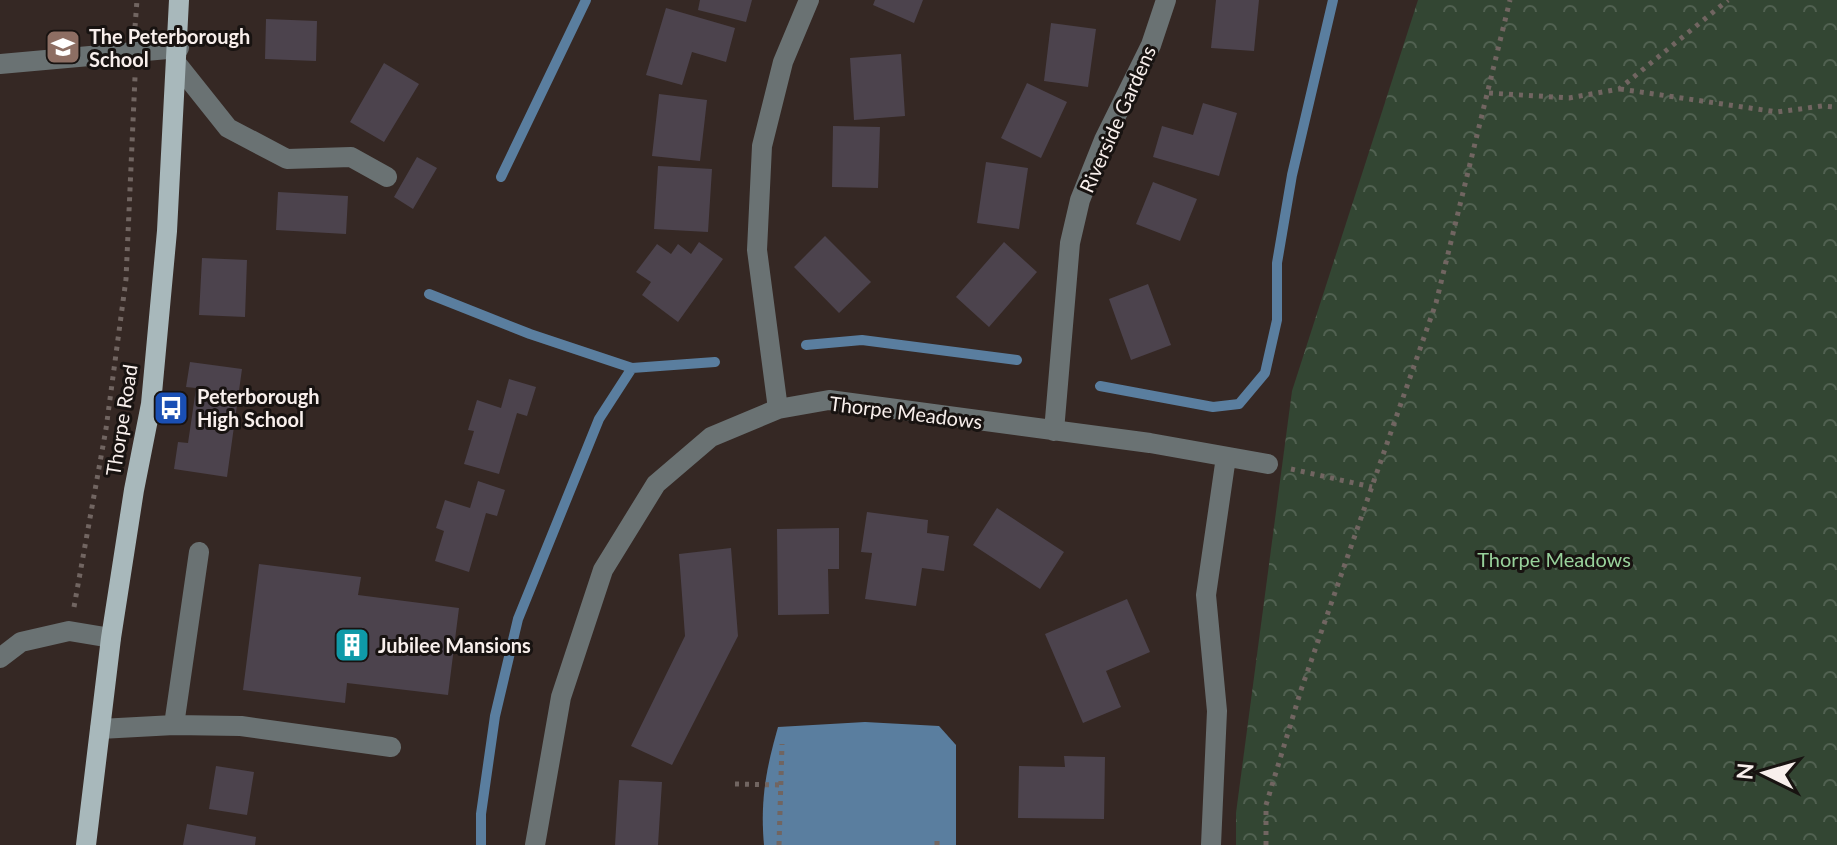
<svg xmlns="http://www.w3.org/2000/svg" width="1837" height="845" font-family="Lato,sans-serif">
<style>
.park{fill:url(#park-crowns)}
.water{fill:#5a7e9f}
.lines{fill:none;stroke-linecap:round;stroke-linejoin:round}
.stream{stroke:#5a7e9f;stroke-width:10}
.building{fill:#4c434d}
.path{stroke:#716561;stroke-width:5;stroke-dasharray:4 6;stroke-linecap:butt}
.minor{stroke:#6a7273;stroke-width:20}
.major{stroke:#a8b8bb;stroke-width:20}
.labels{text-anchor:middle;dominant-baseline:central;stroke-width:6;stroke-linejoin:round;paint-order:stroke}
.poi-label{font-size:20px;font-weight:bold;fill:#f8efec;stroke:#181311;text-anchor:start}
.street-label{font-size:20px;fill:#f8efec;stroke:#181311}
.park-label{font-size:20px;fill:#98d19b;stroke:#181311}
</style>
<defs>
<pattern id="park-crowns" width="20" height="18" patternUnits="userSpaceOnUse" patternTransform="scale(2)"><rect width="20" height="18" fill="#334633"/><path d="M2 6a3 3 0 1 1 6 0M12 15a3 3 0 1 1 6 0" fill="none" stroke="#516151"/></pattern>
</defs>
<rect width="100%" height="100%" fill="#352824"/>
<path class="park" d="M1418 0H1837V845H1236V813L1292 391Z"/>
<path class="water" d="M865 722 939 726 956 745V845H764C760 801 766 769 778 727Z"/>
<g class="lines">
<path class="stream" d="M501 177 586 0
M429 294 530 334 632 368
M806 345 862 340 1017 360
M1100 386 1213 407 1239 404 1265 373 1277 320V263L1292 175 1333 0
M481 845V814L495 716 518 619 599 419 632 368 715 362"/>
</g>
<path class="building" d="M700 0H752L746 22 698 10Z
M875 0H923L914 23 873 5Z
M1216 0H1259L1254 51 1211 48Z
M666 8 735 28 726 62 692 52 682 85 646 75Z
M266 19 317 21 316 61 265 59Z
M1051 23 1096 29 1088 87 1044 81Z
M901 54 905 116 854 120 850 58Z
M384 63 419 84 384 142 350 122Z
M1027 83 1067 102 1041 158 1001 138Z
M659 94 707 100 700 161 652 156Z
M1203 103 1237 113 1219 176 1153 157 1162 126 1193 135Z
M833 126 880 127 878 188 832 187Z
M417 157 437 168 413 209 394 197Z
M986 162 1028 168 1019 229 977 223Z
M658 166 712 169 708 232 654 229Z
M1153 182 1197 199 1180 241 1136 224Z
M278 192 348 196 346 234 276 230Z
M825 236 871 282 839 313 794 267Z
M699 242 723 259 678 322 642 295 651 282 636 272 657 244 671 254 678 244 691 254Z
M1004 242 1037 272 989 327 956 297Z
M202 258 247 260 245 317 199 315Z
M1148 284 1171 345 1131 360 1109 299Z
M190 362 242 369 227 477 174 469 178 442 188 443 192 416 196 388 186 387Z
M509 379 536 387 527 416 517 413 499 474 464 464 474 431 468 430 477 400 501 408Z
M478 481 505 490 497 516 486 513 469 572 435 561 444 531 436 528 445 500 470 508Z
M997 508 1064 552 1040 589 973 545Z
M867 512 928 520 927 533 949 536 944 571 922 568 916 606 865 599 872 553 861 552Z
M839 528V569H828L829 614 778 615 777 529Z
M731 548 738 636 672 765 631 746 685 636 679 554Z
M259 564 361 577 358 595 459 608 448 695 347 683 345 703 243 690Z
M1127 599 1150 652 1106 671 1121 707 1083 723 1045 634Z
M1064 756 1105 757 1104 819 1018 818 1019 766 1065 767Z
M216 766 254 772 247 815 209 809Z
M619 780 662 782 658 845H615Z
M187 824 256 837 255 845H183Z"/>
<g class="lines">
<path class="path" d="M135 27 137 0
M1620 89 1777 112 1822 106 1837 107
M1489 93 1569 98 1619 89 1728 0
M1291 469 1372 487
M74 607 106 429 126 279 135 77
M735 784 781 785
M779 845 782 744
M937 845V839
M1266 845V805L1301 690 1436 303 1510 0"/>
<path class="minor" d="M0 64 179 48
M177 64 228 128 287 159 351 157 387 177
M778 409 757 250 762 146 783 62 809 0
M1054 431 1070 243 1080 200 1104 140 1151 45 1166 0
M0 658 21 642 69 631 111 638
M174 725 199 552
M100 729 174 725 241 726 391 747
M535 845 561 697 603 570 656 484 711 437 778 409 829 400 1150 443 1268 464
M1211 845 1217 711 1206 595 1226 457"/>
<path class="major" d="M86 845 111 638 134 490 151 404 167 231 179 0"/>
</g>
<defs>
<symbol id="school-square" viewBox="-11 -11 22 22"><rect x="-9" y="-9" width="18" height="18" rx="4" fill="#8d6e63" stroke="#181311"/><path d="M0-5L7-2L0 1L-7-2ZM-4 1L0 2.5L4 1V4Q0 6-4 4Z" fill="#fff"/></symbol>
<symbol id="bus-square" viewBox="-11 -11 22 22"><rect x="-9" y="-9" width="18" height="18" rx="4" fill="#1a4fb4" stroke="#181311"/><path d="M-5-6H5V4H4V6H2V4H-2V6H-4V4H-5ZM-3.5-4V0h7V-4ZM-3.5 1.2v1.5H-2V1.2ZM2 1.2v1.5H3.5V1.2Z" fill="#fff"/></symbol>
<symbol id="building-square" viewBox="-11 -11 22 22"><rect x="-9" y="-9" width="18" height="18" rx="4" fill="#0f9aa8" stroke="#181311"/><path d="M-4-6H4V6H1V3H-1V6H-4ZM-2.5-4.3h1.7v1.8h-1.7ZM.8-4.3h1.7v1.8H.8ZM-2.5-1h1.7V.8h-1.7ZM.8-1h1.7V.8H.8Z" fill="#fff"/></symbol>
</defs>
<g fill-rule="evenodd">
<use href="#school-square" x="43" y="27" width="40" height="40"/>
<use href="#bus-square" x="151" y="388" width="40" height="40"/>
<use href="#building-square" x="332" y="625" width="40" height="40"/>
</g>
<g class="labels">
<g class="poi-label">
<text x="89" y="36">The Peterborough<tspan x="89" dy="23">School</tspan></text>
<text x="197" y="396">Peterborough<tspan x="197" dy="23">High School</tspan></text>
<text x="378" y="645">Jubilee Mansions</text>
</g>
<g class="street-label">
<text transform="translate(1117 119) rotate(-66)">Riverside Gardens</text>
<text transform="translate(906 412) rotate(7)">Thorpe Meadows</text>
<text transform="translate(121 420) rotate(-81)">Thorpe Road</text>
</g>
<g class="park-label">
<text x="1554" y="559">Thorpe Meadows</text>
</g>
</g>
<g transform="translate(1765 773) rotate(275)" stroke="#181311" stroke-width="6" paint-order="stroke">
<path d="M0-6L14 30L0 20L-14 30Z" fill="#f8efec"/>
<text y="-12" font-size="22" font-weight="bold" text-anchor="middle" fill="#f8efec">N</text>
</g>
</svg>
